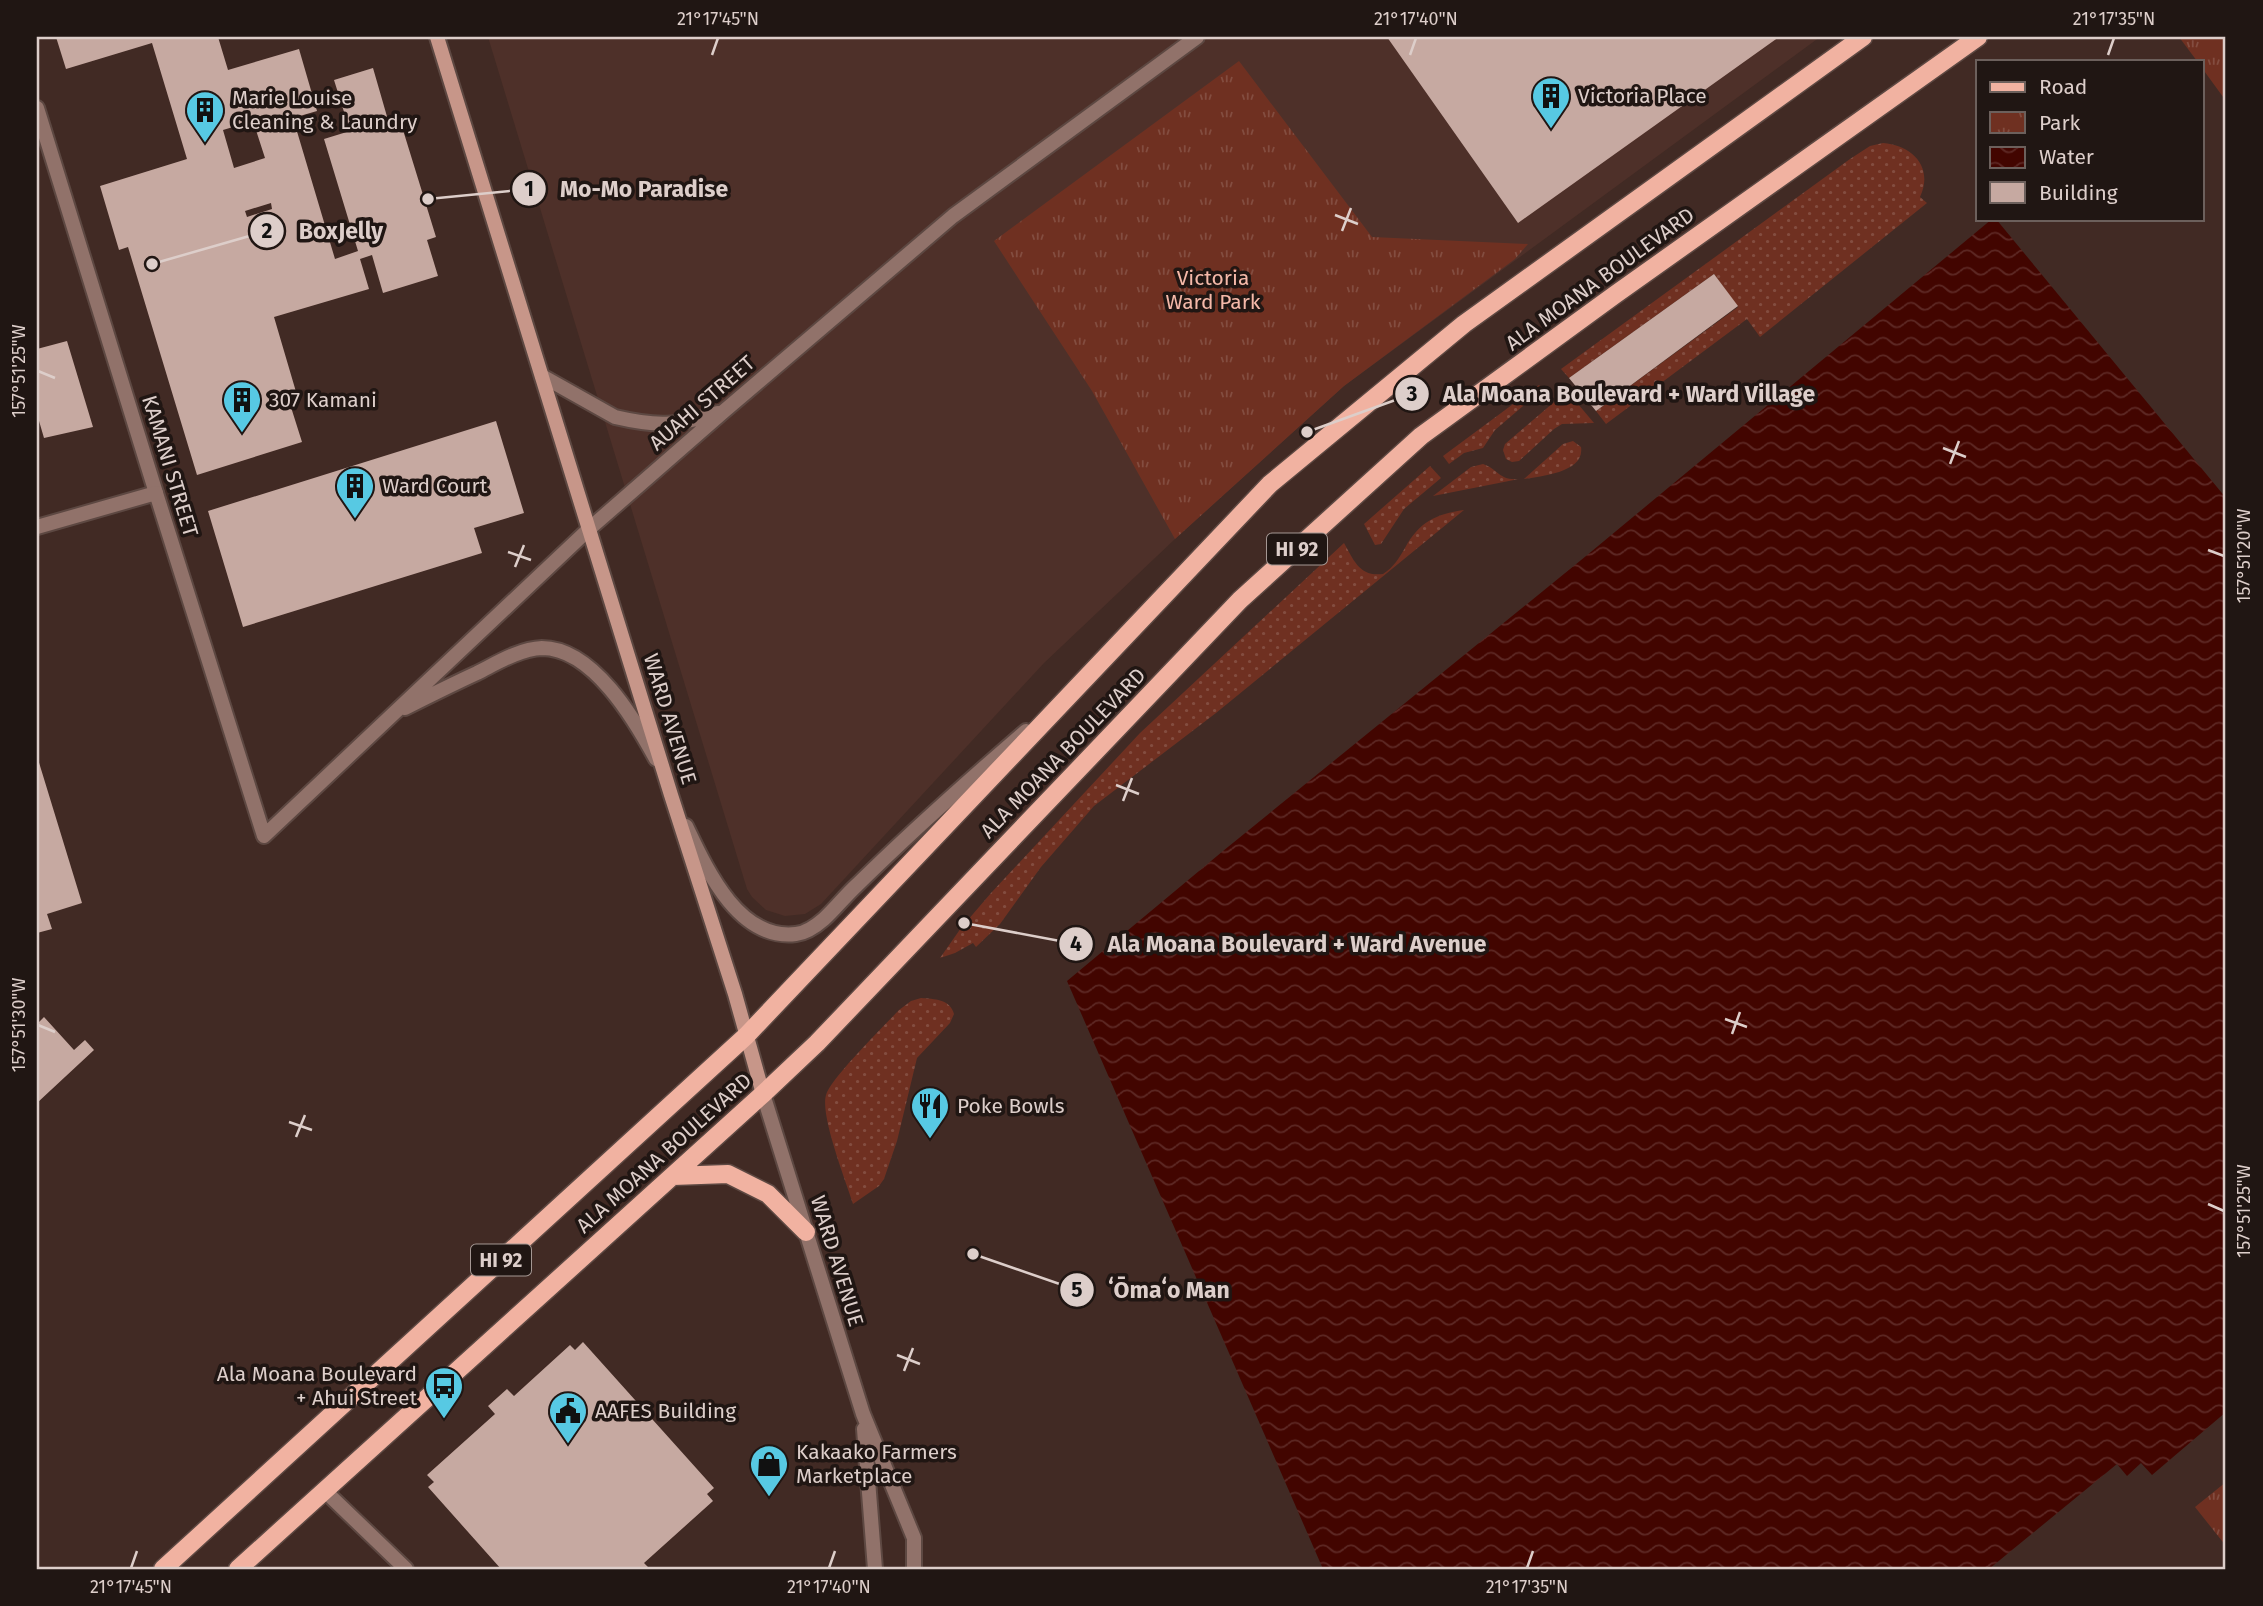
<svg xmlns="http://www.w3.org/2000/svg" width="2263" height="1606" font-family="'Fira Sans',sans-serif">
<style>
.built{fill:#4e3029}
.grass{fill:url(#grass-dots)}
.park{fill:url(#park-tufts)}
.water{fill:url(#water-waves)}
.building{fill:#c6a9a1;fill-rule:evenodd}
.lines{fill:none;stroke-linecap:round;stroke-linejoin:round}
.minor-casing{stroke:#5d4842;stroke-width:18}
.tertiary-casing{stroke:#5d4842;stroke-width:18}
.secondary-casing{stroke:#5d4842;stroke-width:18}
.primary-casing{stroke:#5d4842;stroke-width:21}
.minor{stroke:#91726a;stroke-width:14}
.tertiary{stroke:#91726a;stroke-width:14}
.secondary{stroke:#c79689;stroke-width:14}
.primary{stroke:#f1b2a1;stroke-width:18}
.ticks{fill:none;stroke:#ddceca;stroke-width:2.5}
.labels{text-anchor:middle;dominant-baseline:central;stroke-width:7;stroke-linejoin:round;paint-order:stroke}
.shield{fill:#201613;stroke:#a49793;stroke-width:2}
.shield-label{font-size:19px;font-weight:bold;fill:#ddceca}
.poi-label{font-size:21px;fill:#ddceca;stroke:#201613;text-anchor:start}
.park-label{font-size:21px;fill:#f5b9a9;stroke:#201613}
.street-label{font-size:21px;fill:#ddceca;stroke:#201613}
.leader{fill:none;stroke:#ddceca;stroke-width:2.5}
.callout-dot{fill:#ddceca;stroke:#201613;stroke-width:2.5}
.mark-label{font-size:21px;text-anchor:middle;font-weight:bold;fill:#111}
.callout-label{font-size:23px;text-anchor:middle;font-weight:bold;fill:#ddceca;stroke:#201613;stroke-width:7;stroke-linejoin:round;paint-order:stroke}
.neatline{fill:none;stroke:#ddceca;stroke-width:2.5}
.ticks-label{font-size:18px;text-anchor:middle;fill:#ddceca}
</style>
<defs>
<pattern id="grass-dots" width="8" height="8" patternUnits="userSpaceOnUse" patternTransform="scale(1.75)"><rect width="8" height="8" fill="#6f3021"/><path d="M2 2h.1M6 6h.1" fill="none" stroke="#834d40" stroke-width="1.8" stroke-linecap="round"/></pattern>
<pattern id="park-tufts" width="24" height="20" patternUnits="userSpaceOnUse" patternTransform="scale(1.75)"><rect width="24" height="20" fill="#6f3021"/><path d="M3 7l-1-3M5 7V3M7 7l1-3M15 17l-1-3M17 17v-4M19 17l1-3" fill="none" stroke="#834d40"/></pattern>
<pattern id="water-waves" width="16" height="10" patternUnits="userSpaceOnUse" patternTransform="scale(1.75)"><rect width="16" height="10" fill="#420500"/><path d="M0 5q4-4 8 0t8 0" fill="none" stroke="#5d2824"/></pattern>
</defs>
<rect width="100%" height="100%" fill="#412a24"/>
<path class="built" d="M488 37H1820L1344 386 1175 539 1044 663 821 904 805 914 785 916 766 910 752 897 747 889Z"/>
<path class="grass" d="M1883 143C1912 145 1934 167 1920 197L1927 203 1760 337 1747 319 1606 424 1596 411 1738 307 1714 274 1569 378 1561 369 1850 159 1870 146Z
M1539 385 1543 389 1495 430 1483 448 1464 453 1449 464 1443 456Z
M1567 391 1594 423 1562 424 1554 429 1519 461 1512 462 1506 459 1503 450 1505 444Z
M1573 441 1581 447C1585 472 1542 476 1524 479L1563 444Z
M1483 464C1498 469 1499 481 1519 479L1433 496 1471 467Z
M1430 466 1441 478 1404 509 1381 544 1375 545 1364 524Z
M1464 510 1216 713 1094 806 1041 867 1000 924 976 947 973 943 955 953 940 958 961 928 991 893 1140 733 1344 543C1354 561 1360 577 1383 574 1394 567 1399 558 1405 548 1419 522 1436 514 1464 510Z
M921 998C934 999 950 999 954 1014L950 1023 917 1058 897 1141 884 1179 879 1186 853 1204C846 1181 820 1116 826 1095 831 1078 884 1026 899 1010L911 1001Z"/>
<path class="park" d="M2179 37H2226V101L2202 68V61H2197Z
M1239 61 1372 237 1528 244 1515 259 1344 386 1175 539 1092 391 994 241Z
M2226 1482V1546L2195 1507Z"/>
<path class="water" d="M1992 219H1996L2226 498V1412L2152 1475 2141 1463 2127 1476 2117 1464 1989 1569H1323L1067 981 1223 851 1586 556Z"/>
<path class="building" d="M56 37H218L228 70 299 49 317 111 293 118 335 259 358 251 324 139 350 131 334 80 373 68 388 120 399 117 436 237 427 240 438 276 383 293 372 255 360 259 369 289 274 317 299 402 290 404 302 442 197 475 128 247 119 250 100 186 187 159 152 43 66 69ZM253 121 265 158 234 168 223 130ZM271 203 272 209 247 217 245 211Z
M1387 37H1779L1518 223Z
M1714 274 1738 306 1596 411 1569 378Z
M67 341 93 427 44 438 37 414V349Z
M496 421 524 513 474 528 482 553 243 627 208 511Z
M37 756 82 903 47 914 52 929 37 933Z
M44 1017 74 1050 85 1040 94 1050 37 1103V1024Z
M583 1342 714 1488 707 1494 713 1501 644 1563 650 1569H501L428 1487 434 1482 427 1475 495 1414 488 1406 507 1389 514 1396 570 1345 575 1350Z"/>
<g class="lines">
<defs>
<path id="minor" d="M37 108 156 493
M325 1491 406 1569"/>
<path id="tertiary" d="M542 376 615 417C658 427 675 426 718 413
M37 527 156 493 264 836 589 529 723 412 953 216 1197 37
M405 708C429 696 453 684 477 673 497 663 519 649 542 648 593 648 635 720 656 759
M686 826C706 868 738 941 796 934 806 933 816 926 824 919 835 909 845 896 857 885 911 832 968 781 1026 731
M763 1094 863 1414 914 1538V1569
M864 1429 875 1569"/>
<path id="secondary" d="M437 37 671 795 735 994 763 1094"/>
<path id="primary" d="M673 1176 728 1174 768 1194 806 1232
M163 1569 746 1036 1270 484 1464 324 1863 37
M238 1569 763 1094 817 1043 1240 600 1421 436 1616 294 1978 37"/>
</defs>
<use href="#minor" class="minor-casing"/>
<use href="#tertiary" class="tertiary-casing"/>
<use href="#secondary" class="secondary-casing"/>
<use href="#primary" class="primary-casing"/>
<use href="#minor" class="minor"/>
<use href="#tertiary" class="tertiary"/>
<use href="#secondary" class="secondary"/>
<use href="#primary" class="primary"/>
</g>
<path class="ticks" d="M712 55 718 38M1410 55 1416 38M2108 55 2114 38M1335 215 1358 224M1342 231 1351 208M38 371 55 378M1943 448 1966 457M1950 464 1959 441M2208 550 2224 556M508 552 531 560M515 567 524 545M1116 785 1139 794M1123 801 1132 778M1725 1019 1747 1027M38 1025 55 1032M1732 1034 1740 1012M289 1122 312 1130M296 1137 305 1115M2208 1204 2224 1211M897 1355 920 1364M904 1371 913 1348M131 1568 137 1551M829 1568 835 1551M1527 1568 1533 1551"/>
<defs>
<symbol id="building-pin" viewBox="-11 -11 22 30"><path d="M0 17L-7.5 6A9.5 9.5 0 1 1 7.5 6Z" fill="#57c9e3" stroke="#201613"/><path d="M-4-6H4V6H1V3H-1V6H-4ZM-2.5-4.3h1.7v1.8h-1.7ZM.8-4.3h1.7v1.8H.8ZM-2.5-1h1.7V.8h-1.7ZM.8-1h1.7V.8H.8Z" fill="#111"/></symbol>
<symbol id="restaurant-pin" viewBox="-11 -11 22 30"><path d="M0 17L-7.5 6A9.5 9.5 0 1 1 7.5 6Z" fill="#57c9e3" stroke="#201613"/><path d="M-5-6h1v4h1v-4h1v4h1v-4h1v5L-1.5 .5V6h-2V.5L-5-1ZM5-6V6H3V1.5H1.5Q1.5-4 5-6Z" fill="#111"/></symbol>
<symbol id="bus-pin" viewBox="-11 -11 22 30"><path d="M0 17L-7.5 6A9.5 9.5 0 1 1 7.5 6Z" fill="#57c9e3" stroke="#201613"/><path d="M-5-6H5V4H4V6H2V4H-2V6H-4V4H-5ZM-3.5-4V0h7V-4ZM-3.5 1.2v1.5H-2V1.2ZM2 1.2v1.5H3.5V1.2Z" fill="#111"/></symbol>
<symbol id="civic-pin" viewBox="-11 -11 22 30"><path d="M0 17L-7.5 6A9.5 9.5 0 1 1 7.5 6Z" fill="#57c9e3" stroke="#201613"/><path d="M-.6-6.5H3V-4.5H.6V-3L4-1V1h2V6H-6V1h2V-1L-.6-3ZM-1.2 2.5V6h2.4V2.5Z" fill="#111"/></symbol>
<symbol id="shop-pin" viewBox="-11 -11 22 30"><path d="M0 17L-7.5 6A9.5 9.5 0 1 1 7.5 6Z" fill="#57c9e3" stroke="#201613"/><path d="M-5-2.5h2.3a2.7 3.5 0 0 1 5.4 0H5L5.5 6h-11ZM-1.5-2.5h3a1.5 2.3 0 0 0-3 0Z" fill="#111"/></symbol>
</defs>
<g fill-rule="evenodd">
<use href="#building-pin" x="1529" y="74" width="44" height="60"/>
<use href="#building-pin" x="183" y="88" width="44" height="60"/>
<use href="#building-pin" x="220" y="378" width="44" height="60"/>
<use href="#building-pin" x="333" y="464" width="44" height="60"/>
<use href="#restaurant-pin" x="908" y="1084" width="44" height="60"/>
<use href="#bus-pin" x="422" y="1364" width="44" height="60"/>
<use href="#civic-pin" x="546" y="1389" width="44" height="60"/>
<use href="#shop-pin" x="747" y="1442" width="44" height="60"/>
</g>
<g class="labels">
<g class="shield">
<rect x="1267" y="533.5" width="60" height="31" rx="5"/>
<rect x="471" y="1244.5" width="60" height="31" rx="5"/>
</g>
<g class="shield-label">
<text x="1297" y="549">HI 92</text>
<text x="501" y="1260">HI 92</text>
</g>
<g class="poi-label">
<text x="1578" y="96">Victoria Place</text>
<text x="232" y="98">Marie Louise<tspan x="232" dy="24">Cleaning &amp; Laundry</tspan></text>
<text x="269" y="400">307 Kamani</text>
<text x="382" y="486">Ward Court</text>
<text x="957" y="1106">Poke Bowls</text>
<text x="417" y="1374" text-anchor="end">Ala Moana Boulevard<tspan x="417" dy="24">+ Ahui Street</tspan></text>
<text x="595" y="1411">AAFES Building</text>
<text x="796" y="1452">Kakaako Farmers<tspan x="796" dy="24">Marketplace</tspan></text>
</g>
<g class="park-label">
<text x="1213" y="278">Victoria<tspan x="1213" dy="24">Ward Park</tspan></text>
</g>
<g class="street-label">
<text transform="translate(1600 279) rotate(-36)">ALA MOANA BOULEVARD</text>
<text transform="translate(702 403) rotate(-41)">AUAHI STREET</text>
<text transform="translate(170 466) rotate(73)">KAMANI STREET</text>
<text transform="translate(670 719) rotate(73)">WARD AVENUE</text>
<text transform="translate(1063 753) rotate(-46)">ALA MOANA BOULEVARD</text>
<text transform="translate(664 1153) rotate(-42)">ALA MOANA BOULEVARD</text>
<text transform="translate(837 1261) rotate(73)">WARD AVENUE</text>
</g>
</g>
<path class="leader" d="M428 199L529 189M152 264L267 231M1307 432L1412 394M964 923L1076 944M973 1254L1077 1290"/>
<g class="callout-dot">
<circle cx="428" cy="199" r="7"/>
<circle cx="152" cy="264" r="7"/>
<circle cx="1307" cy="432" r="7"/>
<circle cx="964" cy="923" r="7"/>
<circle cx="973" cy="1254" r="7"/>
<circle cx="529" cy="189" r="18"/>
<circle cx="267" cy="231" r="18"/>
<circle cx="1412" cy="394" r="18"/>
<circle cx="1076" cy="944" r="18"/>
<circle cx="1077" cy="1290" r="18"/>
</g>
<g class="mark-label">
<text x="529" y="196">1</text>
<text x="267" y="238">2</text>
<text x="1412" y="401">3</text>
<text x="1076" y="951">4</text>
<text x="1077" y="1297">5</text>
</g>
<g class="callout-label">
<text x="644" y="197">Mo-Mo Paradise</text>
<text x="341" y="239">BoxJelly</text>
<text x="1629" y="402">Ala Moana Boulevard + Ward Village</text>
<text x="1297" y="952">Ala Moana Boulevard + Ward Avenue</text>
<text x="1169" y="1298">ʻŌmaʻo Man</text>
</g>
<rect width="2263" height="1606" fill="none" stroke="#201613" stroke-width="77"/>
<rect x="1976" y="60" width="228" height="161" fill="#201613" stroke="#6c605c" stroke-width="2"/>
<rect x="1990" y="82" width="35" height="10" fill="#f1b2a1" stroke="#6c605c" stroke-width="2"/>
<text x="2039" y="94" font-size="21" fill="#ddceca">Road</text>
<rect x="1990" y="112" width="35" height="21" fill="url(#park-tufts)" stroke="#6c605c" stroke-width="2"/>
<text x="2039" y="130" font-size="21" fill="#ddceca">Park</text>
<rect x="1990" y="147" width="35" height="21" fill="url(#water-waves)" stroke="#6c605c" stroke-width="2"/>
<text x="2039" y="164" font-size="21" fill="#ddceca">Water</text>
<rect x="1990" y="182" width="35" height="21" fill="#c6a9a1" stroke="#6c605c" stroke-width="2"/>
<text x="2039" y="200" font-size="21" fill="#ddceca">Building</text>
<rect x="38" y="38" width="2186" height="1530" class="neatline"/>
<g class="ticks-label">
<text x="718" y="25">21°17'45"N</text>
<text x="1416" y="25">21°17'40"N</text>
<text x="2114" y="25">21°17'35"N</text>
<text transform="translate(19 371) rotate(-90)" y="6">157°51'25"W</text>
<text transform="translate(2244 556) rotate(-90)" y="6">157°51'20"W</text>
<text transform="translate(19 1025) rotate(-90)" y="6">157°51'30"W</text>
<text transform="translate(2244 1211) rotate(-90)" y="6">157°51'25"W</text>
<text x="131" y="1593">21°17'45"N</text>
<text x="829" y="1593">21°17'40"N</text>
<text x="1527" y="1593">21°17'35"N</text>
</g>
</svg>
